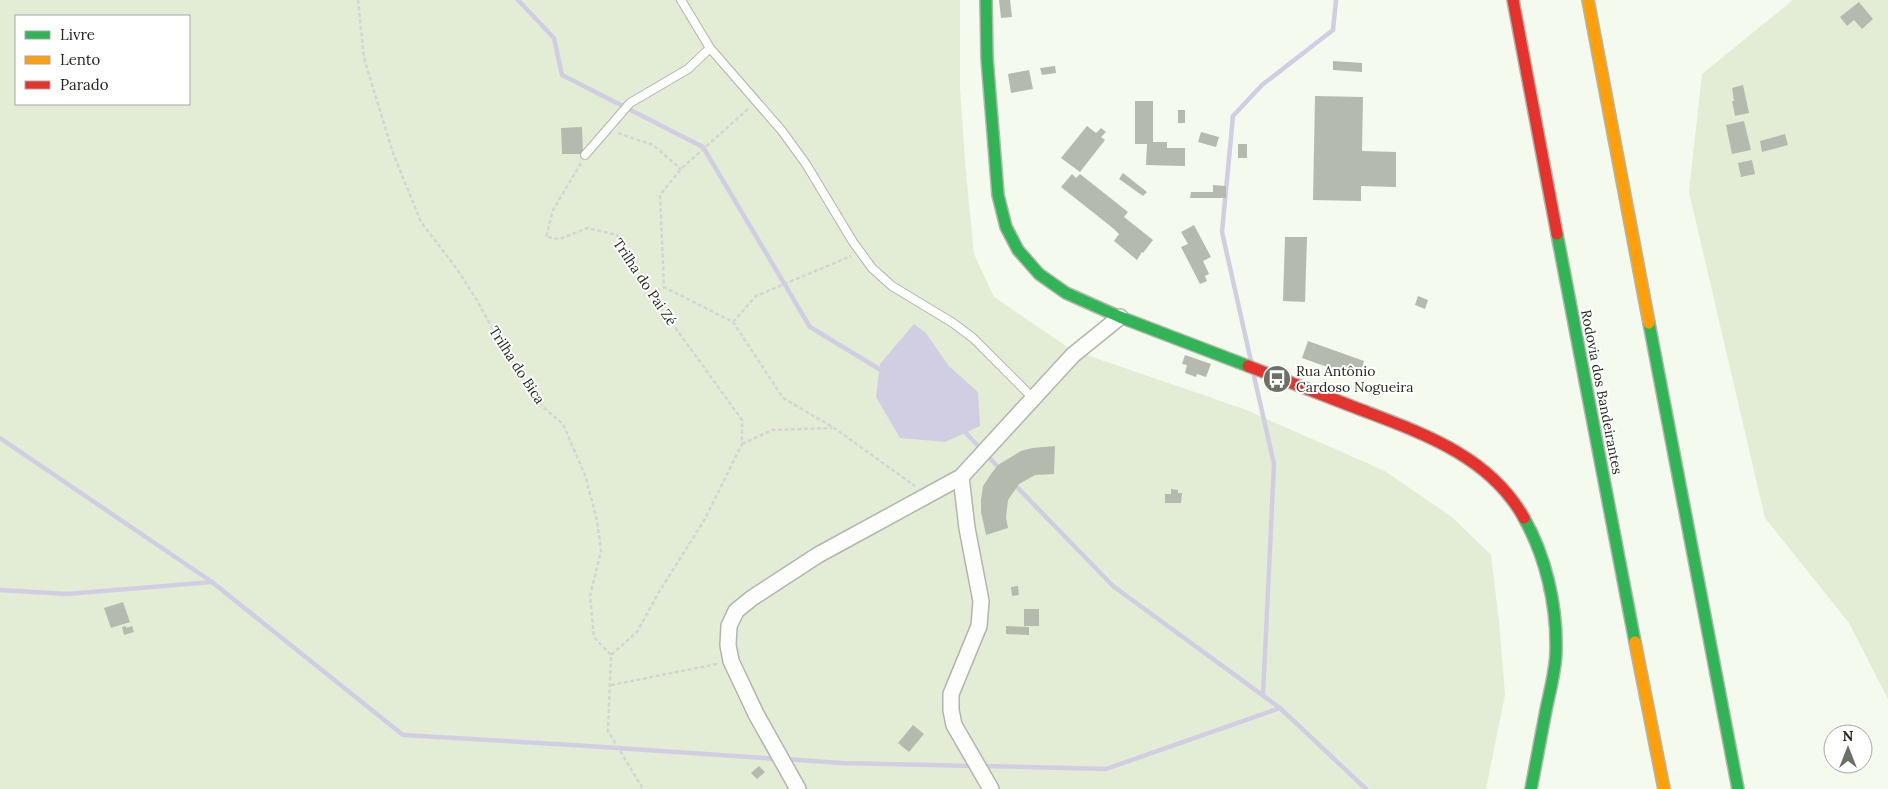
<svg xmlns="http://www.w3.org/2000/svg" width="1888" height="789" font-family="Lora,serif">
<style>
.green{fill:#e3edd5;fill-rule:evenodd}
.water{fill:#d1cee3}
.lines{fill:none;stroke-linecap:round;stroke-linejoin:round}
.stream{stroke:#d1cee3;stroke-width:4.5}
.building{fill:#b5baae}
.lane-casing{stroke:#b1b6ac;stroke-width:10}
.street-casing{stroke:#b1b6ac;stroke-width:18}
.fast-casing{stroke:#b1b6ac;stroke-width:14}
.slow-casing{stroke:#b1b6ac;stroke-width:14}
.jam-casing{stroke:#b1b6ac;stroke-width:14}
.path{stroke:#d4d5d2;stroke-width:2.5;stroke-dasharray:4 2.5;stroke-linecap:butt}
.lane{stroke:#fdfefc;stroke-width:8}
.street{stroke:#fdfefc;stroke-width:15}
.fast{stroke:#30b455;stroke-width:11}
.slow{stroke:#ff9f0a;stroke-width:11}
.jam{stroke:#e5322d;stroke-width:11}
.labels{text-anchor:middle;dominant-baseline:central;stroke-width:4;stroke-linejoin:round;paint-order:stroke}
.street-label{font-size:14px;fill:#23271d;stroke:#fff}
.poi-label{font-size:14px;fill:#23271d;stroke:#fff;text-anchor:start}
</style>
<rect width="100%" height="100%" fill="#f4faed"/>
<path class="green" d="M0 0H960V89L966 173 974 254 994 297 1072 350 1244 409 1385 471 1453 518 1491 555 1499 621 1505 695 1486 789H0ZM16 16H189V104H16ZM914 325 926 333 949 366 978 392 901 341Z
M1793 0H1888V699L1849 623 1765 518 1689 192 1702 74Z"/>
<path class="water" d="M914 324 926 333 949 366 978 392 980 426 945 442 900 438 876 397 880 364Z"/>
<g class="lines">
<path class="stream" d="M518 0 554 38 562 75 703 147 810 327 884 372
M1251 361 1222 232 1233 116 1262 85 1333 30 1336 0
M1254 376 1274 464 1263 696
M962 429 1000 469
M0 438 212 582 403 735 573 745 777 759
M1014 484 1113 586 1280 708 1366 789
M0 590 67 594 212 582
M785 759 842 763 974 766
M982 766 1106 769 1280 708"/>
</g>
<path class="building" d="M999 0H1010L1012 17 1001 18Z
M1859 2 1873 19 1862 29 1854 20 1847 26 1840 17Z
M1333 61 1362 63V72L1333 70Z
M1055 66 1056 73 1042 75 1040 68Z
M1029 70 1033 89 1011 93 1008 74Z
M1743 85 1749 113 1735 116 1732 101H1734L1732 88Z
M1315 96 1363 97 1362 151 1396 152V187L1361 186V201L1313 200Z
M1135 101H1153V142H1167V148H1185V166L1146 165 1147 144H1135Z
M1178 110H1185V123H1178Z
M1744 121 1751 150 1732 154 1726 125Z
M1087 126 1096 133 1101 128 1106 132 1101 137 1105 140 1080 172 1061 158Z
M582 127 583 154H562L561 128Z
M1201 132 1219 137 1216 147 1198 142Z
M1785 134 1788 145 1762 152 1760 141Z
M1238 144H1247V158H1238Z
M1752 160 1755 174 1741 177 1738 163Z
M1123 173 1147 192 1143 196 1119 179Z
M1072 174 1076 178 1080 174 1128 212 1124 217 1153 240 1143 253 1142 252 1137 260 1114 241 1119 234 1114 229 1061 187Z
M1213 185 1226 186V198H1190L1191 192H1213Z
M1194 225 1211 257 1203 261 1209 274 1205 276 1207 281 1200 284 1181 247 1188 244 1181 232Z
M1285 237H1307L1305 302 1283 301Z
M1418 296 1428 300 1425 309 1415 305Z
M1308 341 1364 361 1361 372 1346 367 1344 373 1302 358Z
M1185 355 1211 364 1206 377 1197 374 1196 377 1185 373 1187 365 1182 364Z
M1055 446 1054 474 1035 475 1019 484 1008 500 1006 518 1008 528 986 535 981 512V500L983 486 991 474 998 465 1021 451 1032 448Z
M1171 489 1178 490V493H1182L1181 503H1165V494H1171Z
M1018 586 1019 595 1012 596 1011 587Z
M123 602 130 622 111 628 104 608Z
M1024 609H1039V626H1024Z
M126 626V628L132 626 134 632 124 635 122 627Z
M1006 626 1029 627V635L1006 634Z
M913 725 924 734 909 752 898 743Z
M759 766 765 772 757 779 751 773Z"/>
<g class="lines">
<defs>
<path id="lane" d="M681 0 710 48 782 131 806 164 853 242 872 268 892 286 953 323 973 338 1034 399
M585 155 630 103 688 69 710 48"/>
<path id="street" d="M961 477 967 528 981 601 979 626 951 694V710L954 725 991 789
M798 789 756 714 731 661 728 645 729 626 736 611 752 598 818 555 961 477 1073 355 1120 317"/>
<path id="fast" d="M986 0 987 58 998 195 1006 227 1018 250 1039 274 1066 293 1120 317 1248 366
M1557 234 1635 642
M1649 323 1738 789
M1524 518C1546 557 1557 605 1556 650 1556 670 1550 690 1546 710 1541 736 1536 763 1531 789"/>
<path id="slow" d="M1588 0 1649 323
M1635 642 1664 789"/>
<path id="jam" d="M1513 0 1557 234
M1248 366C1285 380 1322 395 1359 409 1422 433 1490 456 1524 518"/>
</defs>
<use href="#lane" class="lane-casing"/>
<use href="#street" class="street-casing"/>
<use href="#fast" class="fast-casing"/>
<use href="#slow" class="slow-casing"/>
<use href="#jam" class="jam-casing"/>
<path class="path" d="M358 0 364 58 393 153 421 222 457 269 476 299 509 358 543 407 563 424 585 475 597 520 601 551 590 596 594 637 611 655 608 731 643 789
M748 109 681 169 660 195 664 287 733 322 783 398 834 428 915 486
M618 133 653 145 681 169
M581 163 553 210 546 237 560 239 587 228 617 235 643 283 742 420V444L705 519 659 592 637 632 611 655
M651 294 664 287
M733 322 756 296 851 256
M742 444 772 430 832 428
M611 685 717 664"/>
<use href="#lane" class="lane"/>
<use href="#street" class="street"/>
<use href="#fast" class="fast"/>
<use href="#slow" class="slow"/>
<use href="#jam" class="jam"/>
</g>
<defs>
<symbol id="bus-disc" viewBox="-11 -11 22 22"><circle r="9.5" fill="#6c7166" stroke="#fff"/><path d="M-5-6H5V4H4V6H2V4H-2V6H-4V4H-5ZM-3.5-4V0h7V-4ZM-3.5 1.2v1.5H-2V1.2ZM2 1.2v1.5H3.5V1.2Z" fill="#fff"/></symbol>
</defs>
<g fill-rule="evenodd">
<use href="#bus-disc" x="1261" y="363" width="32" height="32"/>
</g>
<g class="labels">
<g class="street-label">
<text transform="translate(645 282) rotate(56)">Trilha do Pai Zé</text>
<text transform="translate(517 365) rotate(57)">Trilha do Bica</text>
<text transform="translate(1602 392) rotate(79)">Rodovia dos Bandeirantes</text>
</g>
<g class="poi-label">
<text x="1296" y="371">Rua Antônio<tspan x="1296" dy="16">Cardoso Nogueira</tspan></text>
</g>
</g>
<rect x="15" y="15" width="175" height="90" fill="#ffffff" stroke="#a7a9a5"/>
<rect x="25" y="31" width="25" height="8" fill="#30b455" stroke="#a7a9a5"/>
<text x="60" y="40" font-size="15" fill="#23271d">Livre</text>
<rect x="25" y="56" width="25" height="8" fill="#ff9f0a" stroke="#a7a9a5"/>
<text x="60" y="65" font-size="15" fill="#23271d">Lento</text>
<rect x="25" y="81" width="25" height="8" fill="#e5322d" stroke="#a7a9a5"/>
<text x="60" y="90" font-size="15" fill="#23271d">Parado</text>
<g transform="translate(1848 749)"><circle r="24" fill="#ffffff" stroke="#a7a9a5"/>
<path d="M0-4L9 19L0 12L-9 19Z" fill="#6c7166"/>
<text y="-8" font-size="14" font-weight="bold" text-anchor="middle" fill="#23271d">N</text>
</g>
</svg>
